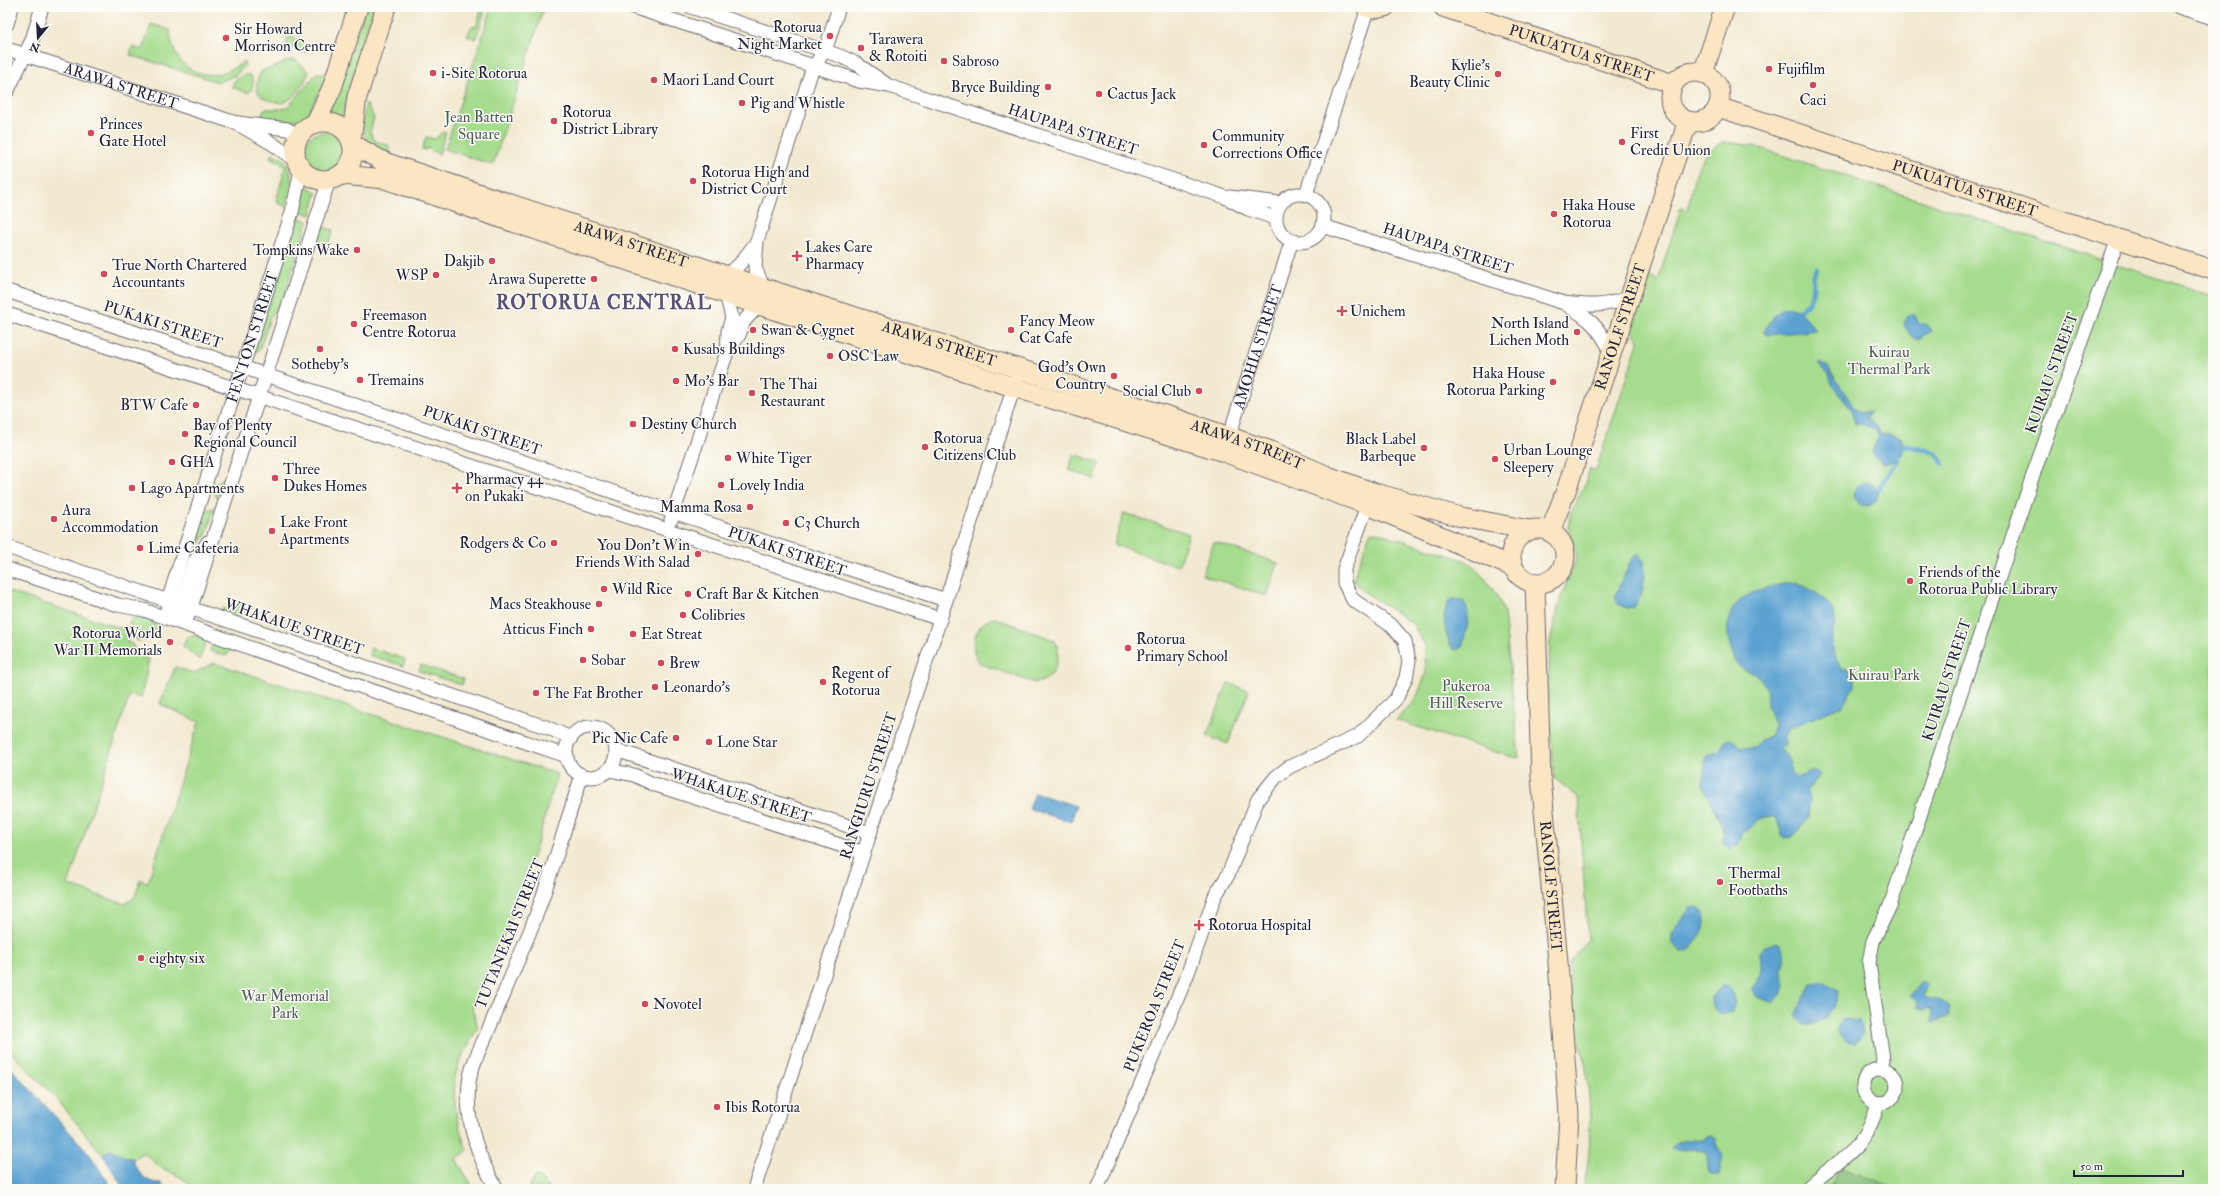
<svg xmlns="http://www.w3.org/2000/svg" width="2220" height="1196" font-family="'IM FELL Double Pica',serif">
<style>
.green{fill:#a6dc8d;stroke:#647f64}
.forest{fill:#84bc78;stroke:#536f5a}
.water{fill:#5ba2d1;stroke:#3e6286}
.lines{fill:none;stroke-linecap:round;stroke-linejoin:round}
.stream{stroke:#5ba2d1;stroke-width:4.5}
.minor-casing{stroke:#6b686f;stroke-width:15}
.secondary-casing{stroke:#6b686f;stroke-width:21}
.minor{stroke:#fff;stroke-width:13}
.secondary{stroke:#fbe6c4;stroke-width:19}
.poi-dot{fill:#d1495b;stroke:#fdfcf7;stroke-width:1.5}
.labels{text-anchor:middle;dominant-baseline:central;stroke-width:3;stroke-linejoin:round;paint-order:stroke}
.poi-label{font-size:15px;fill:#22223b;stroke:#fdfcf7;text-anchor:start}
.street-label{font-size:15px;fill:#22223b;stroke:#fdfcf7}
.park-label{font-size:15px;fill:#4a5a54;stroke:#fdfcf7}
.district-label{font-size:19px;font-weight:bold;letter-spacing:1px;fill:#585279;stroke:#fdfcf7}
</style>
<rect width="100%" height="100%" fill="#fdfcf7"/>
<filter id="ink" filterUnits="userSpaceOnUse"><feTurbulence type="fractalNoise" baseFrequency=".025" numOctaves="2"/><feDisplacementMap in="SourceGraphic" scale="8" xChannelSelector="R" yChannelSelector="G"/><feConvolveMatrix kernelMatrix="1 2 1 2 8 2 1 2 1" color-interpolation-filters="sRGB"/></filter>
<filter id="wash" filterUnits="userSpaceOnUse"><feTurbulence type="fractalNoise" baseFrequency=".012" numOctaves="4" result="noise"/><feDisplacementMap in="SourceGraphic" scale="16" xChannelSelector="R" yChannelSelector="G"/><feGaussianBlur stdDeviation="0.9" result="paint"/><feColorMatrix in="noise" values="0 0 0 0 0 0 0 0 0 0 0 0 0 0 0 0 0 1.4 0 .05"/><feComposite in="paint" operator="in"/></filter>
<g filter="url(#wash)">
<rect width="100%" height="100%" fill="#f2e9d0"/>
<path class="green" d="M366 7H376L345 103V117L329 112Z
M482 7H486L476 39 467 36 472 26 476 27Z
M492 7H544L493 165 445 149Z
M151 24 170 30C172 73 212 88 244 61L245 65 236 75 218 82 130 55 132 47 143 50Z
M288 36 301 40 307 53 286 46Z
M289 60H296L309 72C303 85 296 98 283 103 261 100 250 94 261 71L277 66Z
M317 73 328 75 306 118 294 121 261 119 264 109H282L288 107Z
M244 75H250L253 80 252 89 248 93 232 87 234 81Z
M366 103 374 118 370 132 375 141 388 145 393 159C387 156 379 153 373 149 360 140 363 117 366 103Z
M444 131 446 132 439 154 427 148 426 150 422 149 426 137 435 139Z
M303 153a21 21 0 1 1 42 0a21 21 0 1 1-42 0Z
M1723 142 1754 146 2213 296V1189H1583C1593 1148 1591 1104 1585 1062 1583 1050 1576 1039 1575 1027 1572 1005 1571 984 1569 963L1588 940 1578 797 1554 778 1548 694 1550 642 1560 600 1577 556 1568 528 1571 512 1584 486 1590 469 1596 470 1639 340 1632 331 1649 275 1658 281 1681 208 1687 210C1694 182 1695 155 1723 142Z
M273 154C298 162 291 187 287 207L278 203 277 198 285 168 277 160 270 157Z
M305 185 317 193 311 215 299 211Z
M297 217 308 221 284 296 270 318 260 348 251 359Z
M320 226 333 230 325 254C318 243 316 238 320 226Z
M1074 454 1100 463 1094 479 1069 470Z
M225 478 218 499 210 485Z
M215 507 206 535 199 544 191 542 201 513Z
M1124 513 1189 534 1178 566 1114 545Z
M1377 532 1467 561 1484 577 1497 596 1504 612 1519 758 1504 755 1396 720 1416 699 1426 673 1425 645 1412 623 1362 590 1353 580 1370 533Z
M1214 542 1278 563 1267 596 1202 575Z
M7 591 126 630 128 643 132 644 136 654 149 659 141 698 130 694 68 885 124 904 135 897 140 880 148 882 199 722 160 704C164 690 171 680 175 667L194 673 214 663 557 774 535 851 508 927 472 1008 478 1027C472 1039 464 1051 459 1063 449 1091 457 1124 467 1151L456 1159 474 1189H189V1184C180 1174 165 1172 155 1163 151 1159 148 1155 142 1153L134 1159 125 1157 111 1149 103 1155 54 1096 7 1048Z
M237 604 245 607 243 614 235 620 220 615 222 608 233 612Z
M136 616C149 616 159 624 157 637L137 641 129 624 132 619Z
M995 618 1054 640C1065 654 1053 686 1032 682L981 664C966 651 975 621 995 618Z
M197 635 207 637 200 660 183 646 187 637Z
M213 640 234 647 226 656 210 651Z
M371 648 405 659 403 666 369 655Z
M421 665 464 679 462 685 419 671Z
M1228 683 1249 691 1228 744 1207 736Z
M537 1175 549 1189H528Z"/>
<path class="forest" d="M1841 1168 1891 1186 1892 1189H1828Z"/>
<path class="water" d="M1788 307 1799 311 1816 330C1798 333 1784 333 1767 335L1764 330C1774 320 1773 311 1788 307Z
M1914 314 1918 322 1927 325 1931 331 1917 340 1911 336 1904 325 1906 317Z
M1820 362 1828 367 1855 409 1862 413 1870 412 1867 418 1877 427 1881 435 1888 434 1901 438C1908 455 1898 462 1882 464L1872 453 1878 435 1876 430 1859 423 1855 424 1852 411 1832 384 1829 374 1818 364Z
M1854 494a12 12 0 1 1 24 0a12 12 0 1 1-24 0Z
M1638 554 1644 561C1645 577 1645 594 1634 607L1626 608 1618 604 1615 596 1632 558Z
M1796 582C1811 589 1837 602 1835 623 1835 627 1832 631 1832 635 1831 647 1835 658 1841 668L1847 669 1854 678V686L1842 706 1787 729 1784 738 1785 745 1780 749 1790 760 1791 773 1796 777 1811 771 1820 774 1817 780 1806 791 1810 797 1808 819 1793 836 1785 838 1781 836 1780 825 1776 817C1752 815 1759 827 1742 832L1737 846 1729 849 1723 842V830L1721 823 1703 785 1706 759 1709 755 1720 751 1725 741C1734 737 1735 743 1742 748H1755L1760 740 1770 736 1774 725 1767 705 1768 691 1761 679 1753 673 1740 668C1729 651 1720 620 1738 602 1752 589 1778 585 1796 582Z
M1452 599 1463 600C1473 613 1466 632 1462 647L1457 650 1453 649C1445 637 1439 608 1452 599Z
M1035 793 1076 806 1071 822 1029 809Z
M1690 908 1701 909C1711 926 1700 938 1688 951L1681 952 1672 944V934Z
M1778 942C1789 956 1783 959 1782 973 1782 977 1784 982 1785 986L1780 997 1773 1003 1757 997 1752 989C1762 977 1762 967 1760 952L1765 946Z
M1825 982 1839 990C1836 1011 1826 1022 1805 1025L1796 1015C1799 1003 1807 995 1812 984Z
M1922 982 1928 985 1923 995 1928 1000H1942L1950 1007 1947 1018 1932 1022V1010L1927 1008 1924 1010 1918 1008 1916 1000 1910 996Z
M1722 986H1727C1735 994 1737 1001 1732 1012 1718 1017 1712 1011 1712 997Z
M1843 1019 1855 1021 1859 1019 1863 1026V1035L1855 1043 1846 1041 1837 1029 1838 1025Z
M7 1064 88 1152 113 1189H7Z
M1711 1135 1716 1138V1144L1723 1156 1719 1175 1711 1174 1708 1169V1155C1693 1142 1686 1153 1671 1148 1680 1138 1692 1140 1704 1140L1707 1136Z
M111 1149 125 1157 134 1159 132 1161C140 1173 146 1184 161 1183L167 1189H124L103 1155Z"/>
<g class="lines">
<path class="stream" d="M1799 311 1809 303 1813 291V277L1817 269
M1904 445 1937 453 1943 464
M1878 489 1898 460"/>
</g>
</g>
<g filter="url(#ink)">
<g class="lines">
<defs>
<g id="minor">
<path d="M633 7 859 81 889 86 1225 197 1248 209 1275 218"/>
<path d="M691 7 840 56 857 64 886 84"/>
<path d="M2179 7 2213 18"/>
<path d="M7 24 12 7"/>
<path id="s1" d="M7 49 236 123 273 144 296 161"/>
<path d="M7 92 32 40 42 7"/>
<path d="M238 123 287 129 299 135"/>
<circle cx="1300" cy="218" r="24"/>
<path d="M1306 194 1368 8"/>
<path d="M1230 197 1280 203"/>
<path d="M1323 226 1564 303C1591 306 1602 307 1628 298"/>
<path d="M726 275 739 265 756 243"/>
<path d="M764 288 755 268 757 241 811 73 827 45 839 7"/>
<path d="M7 291 242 367 673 512 946 600"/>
<path d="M1567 305C1591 320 1597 325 1611 351"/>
<path d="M7 314 940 619"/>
<path d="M727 352 739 335 744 321 759 305"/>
<path id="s2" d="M1227 443 1289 249 1293 242"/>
<path d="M671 520 727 352 728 331 732 318 726 294"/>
<path d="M7 547 546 727 571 738"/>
<path d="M7 569 118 605 144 610 329 676 567 756"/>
<path id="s3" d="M167 610 168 601 292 212 301 170"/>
<path d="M177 613 194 562 208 542"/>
<path d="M188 616 329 180"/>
<circle cx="591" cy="752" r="25"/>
<path d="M616 750 870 833"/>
<path d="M609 770 634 775 653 784 864 853"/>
<path d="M1881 1069 1883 1059 1869 963 1873 941 1890 906 2034 472 2118 239"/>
<circle cx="1880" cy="1086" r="17"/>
<path d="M497 1189C477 1156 465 1121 469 1083 471 1065 481 1047 488 1031 501 1000 515 968 528 936 550 883 564 828 582 775"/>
<path d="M754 1189 940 619 1016 380"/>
<path d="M1097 1189 1188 973 1215 896 1228 875 1258 799 1276 777 1289 767 1358 736 1396 699 1406 678 1409 661 1405 641 1392 626 1353 600 1344 583V569L1370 498"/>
<path d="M1806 1189C1839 1158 1866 1152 1878 1103"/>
</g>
<g id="secondary">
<path d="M1366 7 1374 9 1385 7"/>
<path id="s4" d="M1443 7 1673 84"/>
<circle cx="1695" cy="97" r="25"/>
<path d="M1703 73 1725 7"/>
<path id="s5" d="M1718 107 2213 270"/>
<circle cx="324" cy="151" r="29"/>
<path d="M316 122 332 88 358 7"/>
<path d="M351 140 357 97 386 7"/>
<path id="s6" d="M352 144 384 162 764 288 1168 416 1271 451 1330 477 1372 492 1457 516 1529 530"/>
<path d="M342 175 385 179 759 305 1013 387 1224 452 1368 505 1513 567"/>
<circle cx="1538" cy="556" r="27"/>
<path id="s7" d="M1550 532 1567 488 1688 121"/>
<path id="s8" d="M1535 583 1541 778 1558 962 1569 1114 1565 1189"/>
</g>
</defs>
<use href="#minor" class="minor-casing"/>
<use href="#secondary" class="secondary-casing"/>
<use href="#minor" class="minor"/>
<use href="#secondary" class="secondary"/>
</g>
</g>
<g class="poi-dot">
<circle cx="830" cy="36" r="4"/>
<circle cx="226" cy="38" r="4"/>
<circle cx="861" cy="48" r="4"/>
<circle cx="944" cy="61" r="4"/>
<circle cx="1769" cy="69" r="4"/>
<circle cx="433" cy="73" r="4"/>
<circle cx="1498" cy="74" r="4"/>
<circle cx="654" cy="80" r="4"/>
<circle cx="1813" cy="85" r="4"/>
<circle cx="1048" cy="87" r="4"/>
<circle cx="1099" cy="94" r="4"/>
<circle cx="742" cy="103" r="4"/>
<circle cx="554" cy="121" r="4"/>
<circle cx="91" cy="133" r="4"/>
<circle cx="1622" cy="142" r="4"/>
<circle cx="1204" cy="145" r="4"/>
<circle cx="693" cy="181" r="4"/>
<circle cx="1554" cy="214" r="4"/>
<circle cx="357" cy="250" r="4"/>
<path d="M795 250h4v4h4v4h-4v4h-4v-4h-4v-4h4z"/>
<circle cx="492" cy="261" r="4"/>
<circle cx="104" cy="274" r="4"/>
<circle cx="436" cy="275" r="4"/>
<circle cx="594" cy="279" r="4"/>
<path d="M1340 305h4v4h4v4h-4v4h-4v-4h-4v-4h4z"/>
<circle cx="354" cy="324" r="4"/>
<circle cx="753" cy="330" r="4"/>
<circle cx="1011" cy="330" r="4"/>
<circle cx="1577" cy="332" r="4"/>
<circle cx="320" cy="349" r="4"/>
<circle cx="675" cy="349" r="4"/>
<circle cx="830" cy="356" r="4"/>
<circle cx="1114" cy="376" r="4"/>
<circle cx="360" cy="380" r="4"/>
<circle cx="676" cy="381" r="4"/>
<circle cx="1553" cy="382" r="4"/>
<circle cx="1199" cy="391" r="4"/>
<circle cx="752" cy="393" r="4"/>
<circle cx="196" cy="405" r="4"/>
<circle cx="633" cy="424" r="4"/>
<circle cx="185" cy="434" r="4"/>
<circle cx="925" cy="447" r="4"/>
<circle cx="1424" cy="448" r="4"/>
<circle cx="728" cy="458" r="4"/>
<circle cx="1495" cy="459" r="4"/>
<circle cx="172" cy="462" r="4"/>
<circle cx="275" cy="478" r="4"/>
<circle cx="721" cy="485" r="4"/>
<circle cx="132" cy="488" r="4"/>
<path d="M455 482h4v4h4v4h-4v4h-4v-4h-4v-4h4z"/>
<circle cx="750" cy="507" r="4"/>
<circle cx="54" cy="519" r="4"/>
<circle cx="786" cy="523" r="4"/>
<circle cx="272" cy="531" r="4"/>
<circle cx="554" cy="543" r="4"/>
<circle cx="140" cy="548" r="4"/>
<circle cx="698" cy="554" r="4"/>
<circle cx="1910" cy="581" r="4"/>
<circle cx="604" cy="589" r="4"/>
<circle cx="688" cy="594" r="4"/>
<circle cx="599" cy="604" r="4"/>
<circle cx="683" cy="615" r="4"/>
<circle cx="591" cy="629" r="4"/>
<circle cx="633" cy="634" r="4"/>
<circle cx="170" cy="642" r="4"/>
<circle cx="1128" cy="648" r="4"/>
<circle cx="583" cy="660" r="4"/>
<circle cx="661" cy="663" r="4"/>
<circle cx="823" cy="682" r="4"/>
<circle cx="655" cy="687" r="4"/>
<circle cx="536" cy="693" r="4"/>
<circle cx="676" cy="738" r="4"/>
<circle cx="709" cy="742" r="4"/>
<circle cx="1720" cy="882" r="4"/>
<path d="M1197 919h4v4h4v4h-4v4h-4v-4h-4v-4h4z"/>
<circle cx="141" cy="958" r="4"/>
<circle cx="645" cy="1004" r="4"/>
<circle cx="717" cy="1107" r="4"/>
</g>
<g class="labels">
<g class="poi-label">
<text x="822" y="27" text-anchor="end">Rotorua<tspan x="822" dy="17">Night Market</tspan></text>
<text x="234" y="29">Sir Howard<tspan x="234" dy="17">Morrison Centre</tspan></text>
<text x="869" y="39">Tarawera<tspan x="869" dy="17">&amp; Rotoiti</tspan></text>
<text x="952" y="61">Sabroso</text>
<text x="1490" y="65" text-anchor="end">Kylie's<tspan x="1490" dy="17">Beauty Clinic</tspan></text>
<text x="1777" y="69">Fujifilm</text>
<text x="441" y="73">i-Site Rotorua</text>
<text x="662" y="80">Maori Land Court</text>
<text x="1040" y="87" text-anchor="end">Bryce Building</text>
<text x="1107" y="94">Cactus Jack</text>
<text x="1813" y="100" text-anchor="middle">Caci</text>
<text x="750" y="103">Pig and Whistle</text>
<text x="562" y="112">Rotorua<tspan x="562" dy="17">District Library</tspan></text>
<text x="99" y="124">Princes<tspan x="99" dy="17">Gate Hotel</tspan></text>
<text x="1630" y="133">First<tspan x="1630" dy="17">Credit Union</tspan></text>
<text x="1212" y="136">Community<tspan x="1212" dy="17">Corrections Office</tspan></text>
<text x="701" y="172">Rotorua High and<tspan x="701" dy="17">District Court</tspan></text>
<text x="1562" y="205">Haka House<tspan x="1562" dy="17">Rotorua</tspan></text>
<text x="805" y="247">Lakes Care<tspan x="805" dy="17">Pharmacy</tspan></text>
<text x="349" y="250" text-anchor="end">Tompkins Wake</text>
<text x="484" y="261" text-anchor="end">Dakjib</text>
<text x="112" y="265">True North Chartered<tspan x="112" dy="17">Accountants</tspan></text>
<text x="428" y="275" text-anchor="end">WSP</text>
<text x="586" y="279" text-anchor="end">Arawa Superette</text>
<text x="1350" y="311">Unichem</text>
<text x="362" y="315">Freemason<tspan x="362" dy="17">Centre Rotorua</tspan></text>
<text x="1019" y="321">Fancy Meow<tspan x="1019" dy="17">Cat Cafe</tspan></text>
<text x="1569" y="323" text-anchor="end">North Island<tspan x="1569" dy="17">Lichen Moth</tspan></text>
<text x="761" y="330">Swan &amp; Cygnet</text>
<text x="683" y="349">Kusabs Buildings</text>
<text x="838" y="356">OSC Law</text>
<text x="320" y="364" text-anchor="middle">Sotheby's</text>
<text x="1106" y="367" text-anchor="end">God's Own<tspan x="1106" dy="17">Country</tspan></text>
<text x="1545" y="373" text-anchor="end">Haka House<tspan x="1545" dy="17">Rotorua Parking</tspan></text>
<text x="368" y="380">Tremains</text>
<text x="684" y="381">Mo's Bar</text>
<text x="760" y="384">The Thai<tspan x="760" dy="17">Restaurant</tspan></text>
<text x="1191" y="391" text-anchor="end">Social Club</text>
<text x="188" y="405" text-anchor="end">BTW Cafe</text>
<text x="641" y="424">Destiny Church</text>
<text x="193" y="425">Bay of Plenty<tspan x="193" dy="17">Regional Council</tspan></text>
<text x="933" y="438">Rotorua<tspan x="933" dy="17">Citizens Club</tspan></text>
<text x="1416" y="439" text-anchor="end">Black Label<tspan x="1416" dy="17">Barbeque</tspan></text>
<text x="1503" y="450">Urban Lounge<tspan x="1503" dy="17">Sleepery</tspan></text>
<text x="736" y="458">White Tiger</text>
<text x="180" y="462">GHA</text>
<text x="283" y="469">Three<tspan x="283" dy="17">Dukes Homes</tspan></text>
<text x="465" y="479">Pharmacy 44<tspan x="465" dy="17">on Pukaki</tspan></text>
<text x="729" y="485">Lovely India</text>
<text x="140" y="488">Lago Apartments</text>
<text x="742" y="507" text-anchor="end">Mamma Rosa</text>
<text x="62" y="510">Aura<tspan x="62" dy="17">Accommodation</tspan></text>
<text x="280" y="522">Lake Front<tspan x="280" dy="17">Apartments</tspan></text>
<text x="794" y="523">C3 Church</text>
<text x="546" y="543" text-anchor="end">Rodgers &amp; Co</text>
<text x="690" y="545" text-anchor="end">You Don't Win<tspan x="690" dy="17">Friends With Salad</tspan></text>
<text x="148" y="548">Lime Cafeteria</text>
<text x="1918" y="572">Friends of the<tspan x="1918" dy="17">Rotorua Public Library</tspan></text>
<text x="612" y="589">Wild Rice</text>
<text x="696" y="594">Craft Bar &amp; Kitchen</text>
<text x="591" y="604" text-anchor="end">Macs Steakhouse</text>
<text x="691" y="615">Colibries</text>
<text x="583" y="629" text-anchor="end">Atticus Finch</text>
<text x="162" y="633" text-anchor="end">Rotorua World<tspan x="162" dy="17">War II Memorials</tspan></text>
<text x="641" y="634">Eat Streat</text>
<text x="1136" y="639">Rotorua<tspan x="1136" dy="17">Primary School</tspan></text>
<text x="591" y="660">Sobar</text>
<text x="669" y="663">Brew</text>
<text x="831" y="673">Regent of<tspan x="831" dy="17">Rotorua</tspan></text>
<text x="663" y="687">Leonardo’s</text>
<text x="544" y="693">The Fat Brother</text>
<text x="668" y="738" text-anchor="end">Pic Nic Cafe</text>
<text x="717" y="742">Lone Star</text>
<text x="1728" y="873">Thermal<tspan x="1728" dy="17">Footbaths</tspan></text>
<text x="1208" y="925">Rotorua Hospital</text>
<text x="149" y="958">eighty six</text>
<text x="653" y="1004">Novotel</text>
<text x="725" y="1107">Ibis Rotorua</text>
</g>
<g class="street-label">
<text stroke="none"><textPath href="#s4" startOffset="146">PUKUATUA STREET</textPath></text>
<text stroke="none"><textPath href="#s1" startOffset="120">ARAWA STREET</textPath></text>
<text transform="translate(1073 130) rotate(18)">HAUPAPA STREET</text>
<text stroke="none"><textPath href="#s5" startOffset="260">PUKUATUA STREET</textPath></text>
<text stroke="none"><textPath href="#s6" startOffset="297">ARAWA STREET</textPath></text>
<text transform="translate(1448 249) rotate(18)">HAUPAPA STREET</text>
<text transform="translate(163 325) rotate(18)">PUKAKI STREET</text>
<text stroke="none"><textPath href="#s7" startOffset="217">RANOLF STREET</textPath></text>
<text stroke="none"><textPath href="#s3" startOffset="286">FENTON STREET</textPath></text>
<text stroke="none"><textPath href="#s6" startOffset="621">ARAWA STREET</textPath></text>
<text stroke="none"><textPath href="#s2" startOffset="101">AMOHIA STREET</textPath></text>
<text transform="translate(2052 373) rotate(-70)">KUIRAU STREET</text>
<text transform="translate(482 431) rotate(19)">PUKAKI STREET</text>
<text stroke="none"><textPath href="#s6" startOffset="945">ARAWA STREET</textPath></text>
<text transform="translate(787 552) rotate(19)">PUKAKI STREET</text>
<text transform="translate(294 627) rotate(19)">WHAKAUE STREET</text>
<text transform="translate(1947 680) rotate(-72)">KUIRAU STREET</text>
<text transform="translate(869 786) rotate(-72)">RANGIURU STREET</text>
<text transform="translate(741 796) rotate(18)">WHAKAUE STREET</text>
<text stroke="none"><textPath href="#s8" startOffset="304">RANOLF STREET</textPath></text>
<text transform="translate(510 934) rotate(-68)">TUTANEKAI STREET</text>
<text transform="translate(1155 1006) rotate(-68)">PUKEROA STREET</text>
</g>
<g class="park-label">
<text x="479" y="117">Jean Batten<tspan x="479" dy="17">Square</tspan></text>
<text x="1889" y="352">Kuirau<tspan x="1889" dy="17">Thermal Park</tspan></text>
<text x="1884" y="675">Kuirau Park</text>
<text x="1466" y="686">Pukeroa<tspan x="1466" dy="17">Hill Reserve</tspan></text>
<text x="285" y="996">War Memorial<tspan x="285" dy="17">Park</tspan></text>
</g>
<g class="district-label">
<text x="604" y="303">ROTORUA CENTRAL</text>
</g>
</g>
<rect width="2220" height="1196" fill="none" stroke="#fdfcf7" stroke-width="24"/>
<g transform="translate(38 38) rotate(198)" stroke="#fdfcf7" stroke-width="3" paint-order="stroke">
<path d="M0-3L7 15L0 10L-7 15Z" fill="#22223b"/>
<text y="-6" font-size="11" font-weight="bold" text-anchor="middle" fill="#22223b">N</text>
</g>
<path d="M2074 1170v6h109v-6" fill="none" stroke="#22223b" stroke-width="2"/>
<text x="2080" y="1170" font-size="12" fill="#22223b" stroke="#fdfcf7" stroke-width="3" paint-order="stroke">50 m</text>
</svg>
